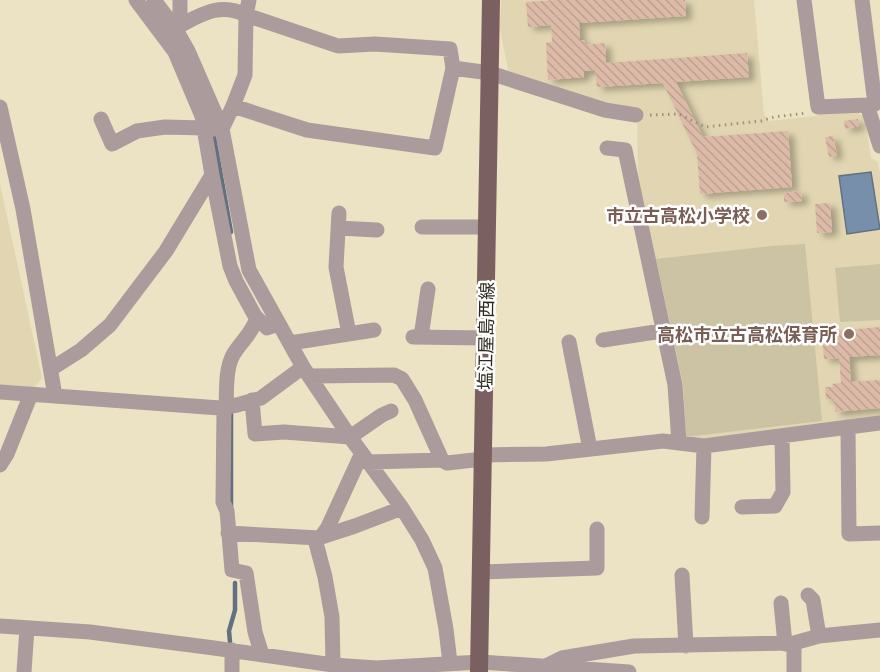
<svg xmlns="http://www.w3.org/2000/svg" width="880" height="672" font-family="'Titillium Web','Noto Sans JP',sans-serif">
<style>
.built{fill:#e1d6b1}
.green{fill:#ccc3a5}
.water{fill:#778faa;stroke:#617180;stroke-width:1.5}
.lines{fill:none;stroke-linecap:round;stroke-linejoin:round}
.stream{stroke:#617180;stroke-width:4.5}
.building{fill:url(#building-back-hatch);filter:url(#shadow)}
.path{stroke:#9a937d;stroke-width:3;stroke-dasharray:1.5 4.5;stroke-linecap:butt}
.minor{stroke:#ab9b9c;stroke-width:15}
.major{stroke:#7b6062;stroke-width:18}
.education-dot{fill:#8d6e63;stroke:#fff;stroke-width:2}
.labels{text-anchor:middle;dominant-baseline:central;stroke-width:5;stroke-linejoin:round;paint-order:stroke}
.education-label{font-size:18px;font-weight:bold;fill:#785e54;stroke:#fff;text-anchor:end}
.street-label{font-size:18px;fill:#2e2a1f;stroke:#fff}
</style>
<defs>
<pattern id="building-back-hatch" width="6" height="6" patternUnits="userSpaceOnUse" patternTransform="scale(1.5)"><rect width="6" height="6" fill="#ddbaa7"/><path d="M-1 5l2 2M0 0l6 6M5-1l2 2" fill="none" stroke="#bea08f"/></pattern>
<filter id="shadow"><feDropShadow dx="6" dy="4" stdDeviation="3" flood-color="#0004"/></filter>
</defs>
<rect width="100%" height="100%" fill="#ece2c4"/>
<path class="built" d="M501 0H754L764 114 768 121 816 116 823 112 858 113 865 117 871 158 878 162 880 174V418L684 441 638 190 637 110 609 105 509 75 500 29Z
M0 184 42 378 34 388 0 385Z"/>
<path class="green" d="M805 244 822 421 686 437 683 384 656 259 771 246Z
M880 264V320L840 322 835 268Z"/>
<path class="water" d="M871 172 880 229 847 234 839 176Z"/>
<g class="lines">
<path class="stream" d="M213 131 231 232
M231 508V411
M230 642 229 631 235 610V583"/>
</g>
<path class="building" d="M555 0H685L686 16 579 23 580 40H584L585 45 605 43 606 63 747 53 749 77 676 82 703 137 788 131 792 187 700 194 697 154 663 83 597 87 595 70 584 71V77L548 80 546 43 552 42 551 25 528 27 526 2Z
M858 119 859 126 845 129 844 121Z
M833 136 837 155 829 157 825 137Z
M801 191 802 201 784 202V193Z
M830 203 832 232 817 233 815 204Z
M880 327V355L849 357 851 382 880 380V408L835 412 834 399H826L825 387H833L832 384 841 383 839 358 824 359 822 332Z"/>
<g class="lines">
<path class="path" d="M650 115 679 114 705 127 761 121 774 117 807 113"/>
<path class="minor" d="M804 0 818 107 867 105 880 146
M862 0 875 104
M180 12V0
M175 28C199 16 219 1 246 15L338 46 375 44 450 49 453 68 490 73 605 110 636 115
M233 106 307 130 435 148 453 68
M0 107 23 209 55 396
M101 119 112 144 137 131 165 127 204 128 202 116 175 52 136 0
M607 148 625 150 675 385 679 443
M212 175 230 266 236 281 255 316 267 328 279 324
M339 213 336 267 349 334
M422 227H487
M338 228 377 230
M413 337 486 338
M421 337 428 289
M603 340 662 331
M569 342 590 449
M290 343 374 330
M303 367 350 437 402 508 422 540 435 568 446 629 450 663
M51 369 81 350 110 325 166 251 212 175 204 128 222 129 188 51 175 28 154 0
M310 376 394 375 402 379 415 400 442 460 447 463 483 459
M0 392 220 408 237 405 261 398 303 367 249 270 222 129 233 106 245 75 246 15 249 0
M252 400 255 434 284 432 350 437 382 415 391 411
M226 407C227 391 225 370 233 355 242 340 251 335 257 318
M224 408 223 502 227 511 232 570 246 573 255 632 262 655
M848 427 849 534 880 533
M484 455 546 454 663 441 704 446 880 423
M369 462 442 460
M0 465 7 454 31 394
M742 507 775 506 783 492 782 436
M702 517 704 446
M228 533 319 538
M321 537 328 527 362 453
M482 572 597 568V529
M682 575 686 646
M808 595 813 600 819 636
M781 603 785 644
M0 626 90 632 214 648 333 665 376 668 480 662 629 672
M794 643V672
M232 650V672
M333 665 332 617 325 577 315 539 355 526 402 508
M548 665 562 658 634 646 794 643 819 636 880 630
M24 672 27 628"/>
<path class="major" d="M479 672 491 0"/>
</g>
<g class="education-dot">
<circle cx="762" cy="215" r="6"/>
<circle cx="849" cy="334" r="6"/>
</g>
<g class="labels">
<g class="education-label">
<text x="750" y="215">市立古高松小学校</text>
<text x="837" y="334">高松市立古高松保育所</text>
</g>
<g class="street-label">
<text transform="translate(486 336) rotate(-89)">塩江屋島西線</text>
</g>
</g>
</svg>
